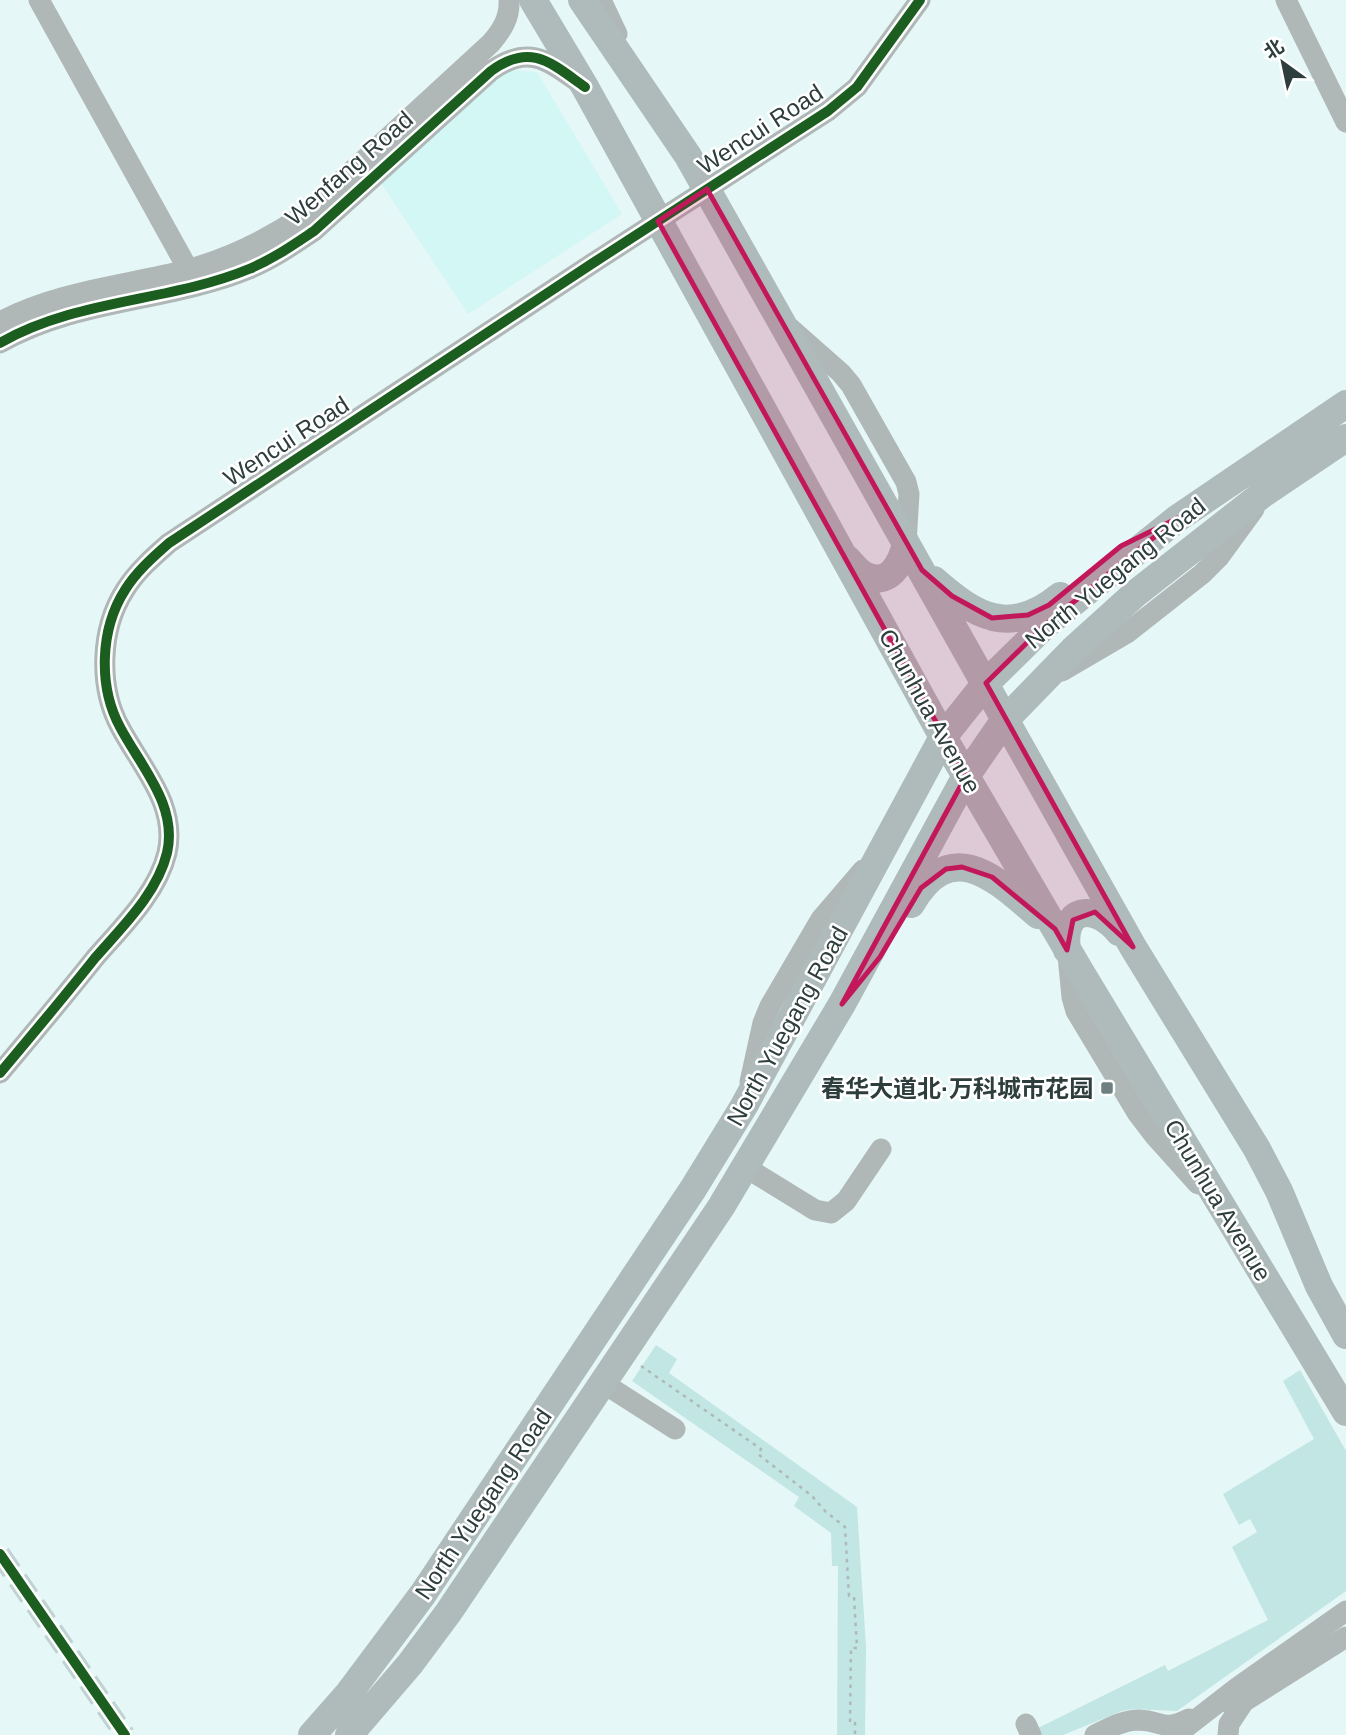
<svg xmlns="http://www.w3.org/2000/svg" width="1346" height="1735" font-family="Helvetica,'Noto Sans SC',sans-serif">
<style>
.built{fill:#d2f7f5}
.green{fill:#c1e6e4}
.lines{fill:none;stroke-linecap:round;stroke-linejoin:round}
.minor-tunnel{stroke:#c0d2d1;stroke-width:21;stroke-dasharray:21 10;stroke-linecap:butt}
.path{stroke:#afb8b8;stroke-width:2.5;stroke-dasharray:3.5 5;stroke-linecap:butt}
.minor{stroke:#b0b7b7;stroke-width:21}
.major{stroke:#aebbba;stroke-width:28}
.minor-bridge{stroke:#b0b7b7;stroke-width:21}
.cycleway-casing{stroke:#fff;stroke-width:15}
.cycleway{stroke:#1b5e20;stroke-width:10}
.marked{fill:#c2185b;fill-opacity:0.2;stroke:#c2185b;stroke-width:5;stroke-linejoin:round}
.poi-dot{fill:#6d7f7e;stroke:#fff;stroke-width:2.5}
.labels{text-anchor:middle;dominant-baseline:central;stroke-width:5;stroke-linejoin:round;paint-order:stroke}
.street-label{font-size:24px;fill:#2d3e3d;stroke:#fff}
.poi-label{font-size:24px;font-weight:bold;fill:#2d3e3d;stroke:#fff;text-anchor:end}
</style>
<rect width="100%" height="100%" fill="#e5f7f6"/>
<path class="built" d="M508 70 537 72 622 214 468 314 381 183Z"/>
<path class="green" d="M656 1345 677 1359 669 1373 857 1507 866 1647 865 1735H837L838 1566H832L831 1533 794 1506 799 1497 632 1381Z
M1300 1370 1346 1451V1591L1177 1711 1133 1709 1122 1711 1063 1735H1036L1034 1730 1165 1665 1168 1671 1268 1620 1232 1547 1257 1532 1250 1519 1239 1525 1223 1494 1314 1439 1283 1381Z"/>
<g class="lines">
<path class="minor-tunnel" d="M0 1554 125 1735"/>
<path class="path" d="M641 1366 761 1449 758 1454 812 1496 825 1511 845 1527 849 1596 854 1597 857 1648H851L850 1723H855V1735"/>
<path class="minor" d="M39 0 194 280
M601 0 617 34
M1286 0 1346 122
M772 147 828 111 857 87 920 0
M0 322C58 291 124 286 187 270 230 258 267 240 304 215L491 43C502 30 510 18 509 0
M790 328 841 373 851 385 906 482 909 494 906 543
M0 343C76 299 169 302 249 269 273 259 293 245 314 231L491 71C527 45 546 59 578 82
M1062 671 1127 633 1202 574 1219 557 1254 509
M1068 956 1072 997 1076 1011 1138 1114 1154 1135 1198 1184
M0 1073C32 1035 64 997 95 958 121 928 157 894 167 853 178 805 141 767 120 727 98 686 100 629 125 590 136 572 153 557 169 543L593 263
M750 1082 763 1023 770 1006 821 919 863 870
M745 1167 815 1210 831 1213 846 1201 881 1149
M603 1383 675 1429
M1234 1708 1346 1637
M1026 1724 1031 1735
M1095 1735C1109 1728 1123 1720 1139 1720 1163 1721 1163 1732 1189 1719
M1176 1735 1238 1687 1346 1611
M1228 1735 1229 1724 1245 1700"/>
<path class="major" d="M533 0 585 87 943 737 1080 971 1346 1412
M582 0 688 156 1133 947 1257 1149 1279 1191 1319 1286 1346 1335
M847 559C852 564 858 572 864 575 889 588 902 563 906 543
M934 580C976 617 1010 637 1060 596
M911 904C951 835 995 878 1038 915
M1067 950C1061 907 1094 902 1119 932
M312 1735 349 1693 423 1594 693 1189 744 1106 943 737 986 683 1045 625 1178 518 1346 404
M349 1735 410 1664 448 1613 721 1207 842 1004 966 776 1004 721 1073 650 1135 594 1264 493 1346 438"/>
<path class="minor-bridge" d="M593 263 772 147"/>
<defs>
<path id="cycleway" d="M0 343C76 299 169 302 249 269 273 259 293 245 314 231L491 71C531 42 551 63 585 87
M0 1073C32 1035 64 997 95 958 121 928 157 894 167 853 178 805 141 767 120 727 98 686 100 629 125 590 136 572 153 557 169 543L593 263 828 111 857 87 920 0
M0 1554 125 1735"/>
</defs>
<use href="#cycleway" class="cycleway-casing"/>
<use href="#cycleway" class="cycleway"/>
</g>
<path class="marked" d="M707 189 922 570 952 596 992 618 1028 615 1049 605 1121 546 1178 518 1045 625 986 683 1133 947 1095 912 1073 920 1067 950 1055 929 992 877 962 867 946 869 921 888 880 957 842 1004 966 776 658 221Z"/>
<rect class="poi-dot" x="1100" y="1081" width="14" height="14" rx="3.5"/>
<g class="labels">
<g class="street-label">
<text transform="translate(760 129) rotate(-33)">Wencui Road</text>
<text transform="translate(349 168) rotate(-41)">Wenfang Road</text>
<text transform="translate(286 441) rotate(-33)">Wencui Road</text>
<text transform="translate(1115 573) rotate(-39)">North Yuegang Road</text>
<text transform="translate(930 711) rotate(61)">Chunhua Avenue</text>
<text transform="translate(787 1026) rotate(-61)">North Yuegang Road</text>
<text transform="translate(1218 1200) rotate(59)">Chunhua Avenue</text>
<text transform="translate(483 1504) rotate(-56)">North Yuegang Road</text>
</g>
<g class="poi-label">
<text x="1093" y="1088">春华大道北·万科城市花园</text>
</g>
</g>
<g transform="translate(1283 63) rotate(327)" stroke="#ffffff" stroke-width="5" paint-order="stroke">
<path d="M0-5L12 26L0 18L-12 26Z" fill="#2d3e3d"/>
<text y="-10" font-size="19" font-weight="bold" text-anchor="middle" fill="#2d3e3d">北</text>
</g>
</svg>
